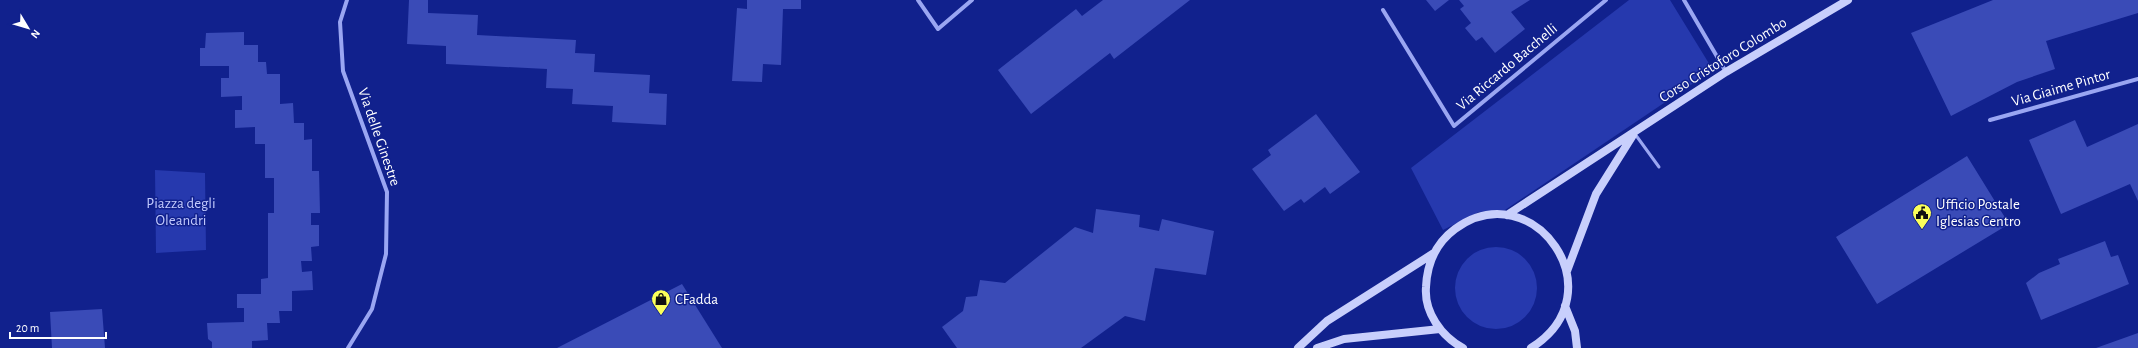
<svg xmlns="http://www.w3.org/2000/svg" width="2138" height="348" font-family="'Alegreya Sans',sans-serif">
<style>
.green{fill:#2639ae}
.building{fill:#3a4bb7}
.lines{fill:none;stroke-linecap:round;stroke-linejoin:round}
.lane{stroke:#9aa6f2;stroke-width:3}
.street{stroke:#9aa6f2;stroke-width:4}
.secondary{stroke:#c8cffc;stroke-width:8}
.labels{text-anchor:middle;dominant-baseline:central;stroke-width:3;stroke-linejoin:round;paint-order:stroke}
.street-label{font-size:15px;fill:#fff;stroke:#11218d}
.park-label{font-size:15px;fill:#c1c9fd;stroke:#11218d}
.poi-label{font-size:15px;fill:#fff;stroke:#11218d;text-anchor:start}
</style>
<rect width="100%" height="100%" fill="#11218d"/>
<path class="green" d="M1629 0H1670L1713 70 1505 210 1479 212 1443 230 1411 168Z
M155 170 205 173 206 250 156 253Z
M1455 288a41 41 0 1 1 82 0a41 41 0 1 1-82 0Z"/>
<path class="building" d="M409 0H428V13L478 15 477 35 576 40 575 53 595 54 594 72 650 75 649 93 667 94 666 125 612 122 613 106 572 104 573 89 546 88 547 69 446 64V46L407 44Z
M747 0H801V9H783L781 65 763 64 762 82 732 81 737 8 747 9Z
M1103 0H1190L1114 59 1110 53 1031 114 998 70 1076 9 1082 16Z
M1426 0H1449L1435 11Z
M1459 0H1530L1511 12 1525 29 1495 53 1482 37 1476 41 1465 28 1471 23 1460 9 1464 6Z
M1993 0H2138V13L2046 41 2055 69 2017 82 1951 116 1911 33Z
M244 32V45H258V62H266L267 74H280V104L293 103 294 123H304V140L312 139V171H319L320 213H311V225H319V246L311 247 312 261H301L302 272 312 271 313 290 292 291V311H279L280 323H267L268 340 252 341V348H212V342L208 339 207 323 244 322V308H237V294H261V279L268 278V213H274V178H265V144H255V127L235 128V110H242V96L221 97V78H229V66H200V48H205L206 33Z
M1316 114 1360 172 1330 194 1325 187 1304 203 1301 199 1284 211 1252 169 1271 155 1268 150Z
M2075 120 2087 147 2138 124V201L2130 184 2061 214 2029 140Z
M1967 156 2009 224 1877 304 1836 237Z
M1096 209 1140 215 1139 227 1159 231 1162 219 1214 231 1206 275 1155 268 1145 321 1125 316 1081 348H957L942 327 963 311 966 297 977 296 980 280 1005 283 1075 227 1093 233Z
M2105 241 2111 257 2118 255 2129 284 2041 320 2026 283 2039 273 2060 264 2058 259Z
M682 284 722 348H557Z
M102 309 105 348H52L50 312Z
M2138 333V348H2096Z"/>
<g class="lines">
<path class="lane" d="M1635 134 1659 167"/>
<path class="street" d="M347 0 340 22 343 71 387 192 386 254 372 309 348 348
M918 0 938 29 972 0
M1684 0 1726 72
M1383 10 1454 126 1606 0
M1990 120 2138 79"/>
<path class="secondary" d="M1507 215 1726 72 1848 0
M1567 271 1596 194 1633 135
M1565 306 1575 331 1577 348
M1298 348 1327 321 1434 253
M1317 348 1344 339 1440 329
M1463 348C1441 336 1424 312 1426 287 1427 264 1436 243 1455 229 1533 172 1619 293 1531 348"/>
</g>
<defs>
<symbol id="civic-pin" viewBox="-11 -11 22 30"><path d="M0 17L-7.5 6A9.5 9.5 0 1 1 7.5 6Z" fill="#fbff5a" stroke="#11218d"/><path d="M-.6-6.5H3V-4.5H.6V-3L4-1V1h2V6H-6V1h2V-1L-.6-3ZM-1.2 2.5V6h2.4V2.5Z" fill="#111"/></symbol>
<symbol id="shop-pin" viewBox="-11 -11 22 30"><path d="M0 17L-7.5 6A9.5 9.5 0 1 1 7.5 6Z" fill="#fbff5a" stroke="#11218d"/><path d="M-5-2.5h2.3a2.7 3.5 0 0 1 5.4 0H5L5.5 6h-11ZM-1.5-2.5h3a1.5 2.3 0 0 0-3 0Z" fill="#111"/></symbol>
</defs>
<g fill-rule="evenodd">
<use href="#civic-pin" x="1911" y="202" width="22" height="30"/>
<use href="#shop-pin" x="650" y="288" width="22" height="30"/>
</g>
<g class="labels">
<g class="street-label">
<text transform="translate(1723 60) rotate(-32)">Corso Cristoforo Colombo</text>
<text transform="translate(1507 67) rotate(-40)">Via Riccardo Bacchelli</text>
<text transform="translate(2061 88) rotate(-16)">Via Giaime Pintor</text>
<text transform="translate(379 137) rotate(71)">Via delle Ginestre</text>
</g>
<g class="park-label">
<text x="181" y="203">Piazza degli<tspan x="181" dy="17">Oleandri</tspan></text>
</g>
<g class="poi-label">
<text x="1936" y="204">Ufficio Postale<tspan x="1936" dy="17">Iglesias Centro</tspan></text>
<text x="675" y="299">CFadda</text>
</g>
</g>
<g transform="translate(28 28) rotate(128)" stroke="#11218d" stroke-width="3" paint-order="stroke">
<path d="M0-3L7 15L0 10L-7 15Z" fill="#ffffff"/>
<text y="-6" font-size="11" font-weight="bold" text-anchor="middle" fill="#ffffff">N</text>
</g>
<path d="M10 332v6h96v-6" fill="none" stroke="#ffffff" stroke-width="2"/>
<text x="16" y="332" font-size="12" fill="#ffffff" stroke="#11218d" stroke-width="3" paint-order="stroke">20 m</text>
</svg>
